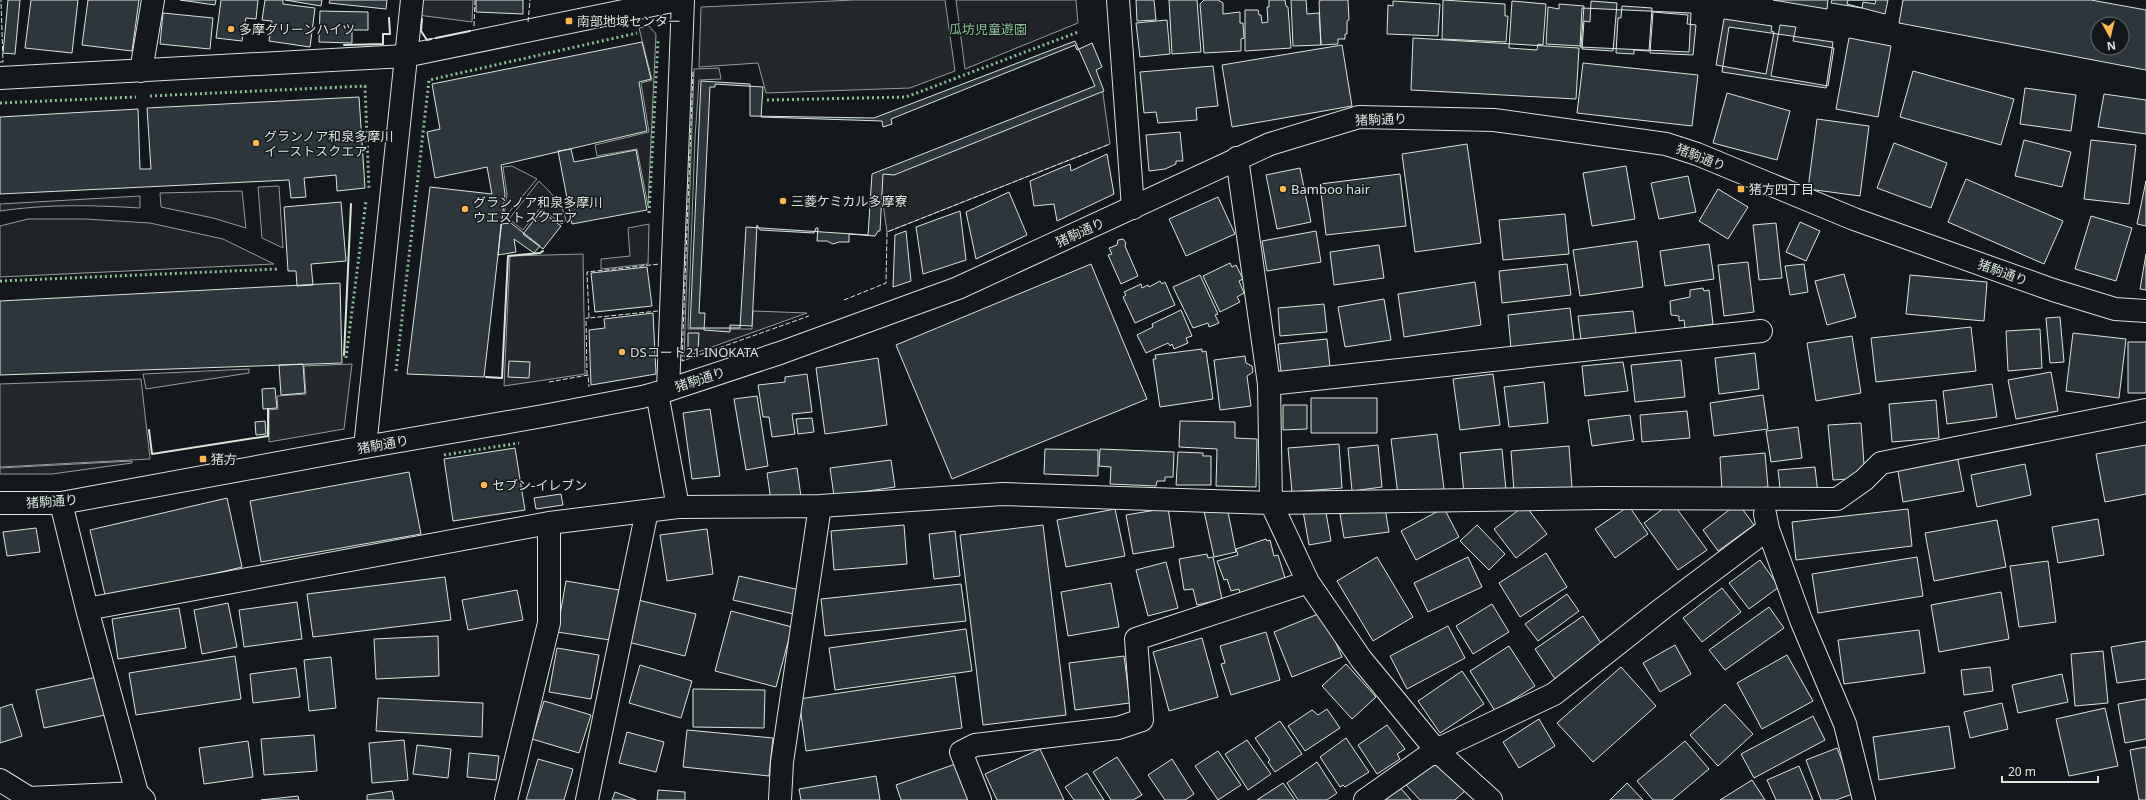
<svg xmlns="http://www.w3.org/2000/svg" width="2146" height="800" font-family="'Noto Sans','Noto Sans JP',sans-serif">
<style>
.green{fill:#202428;stroke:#939e99}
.parking{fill:#24282b;stroke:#939e99}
.building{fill:#2c363c;stroke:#d8e6dc;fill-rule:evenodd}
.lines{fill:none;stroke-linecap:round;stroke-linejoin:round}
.street-casing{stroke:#d8e6dc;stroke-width:24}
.secondary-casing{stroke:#d8e6dc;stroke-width:24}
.street{stroke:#14181c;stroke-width:22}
.secondary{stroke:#14181c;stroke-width:22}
.hedge{stroke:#8ac095;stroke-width:3;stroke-dasharray:2 3;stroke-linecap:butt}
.fence{stroke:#d8e6dc;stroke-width:1;stroke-dasharray:5 2;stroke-linecap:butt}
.wall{stroke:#d8e6dc;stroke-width:2}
.poi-dot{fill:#ffb74d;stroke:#14181c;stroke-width:1.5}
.labels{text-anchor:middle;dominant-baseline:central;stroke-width:3;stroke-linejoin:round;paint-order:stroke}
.poi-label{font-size:13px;fill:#d8e6dc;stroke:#14181c;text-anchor:start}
.park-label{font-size:13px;fill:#8ac095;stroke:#14181c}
.street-label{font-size:13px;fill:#d8e6dc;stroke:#14181c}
</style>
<rect width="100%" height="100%" fill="#14181c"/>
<path class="green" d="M956 0H1076L1078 23 965 69Z
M649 26 656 34 648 206 637 149 597 156 595 145 649 132 641 83 652 80 639 28Z
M719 68 721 79 699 80 695 138 688 329H752L753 311 807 313 684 357 694 69Z
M512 166 537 179 505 217 504 215 507 194 503 167Z
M539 181C550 192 563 204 566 220L562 224 540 208 523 230 509 219Z
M279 186 283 248 262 238 258 187Z
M242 191 246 228 213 218 161 207 160 193Z
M140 196V208C93 205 47 204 0 211V204Z
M28 219H85L150 223 223 239 274 264 0 277V226Z
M649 224 648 264 601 269V259L630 256 628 228Z
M249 369V373L146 389 143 374Z
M132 461V463L52 474H0V468Z"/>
<path class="parking" d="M412 0H473L472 22 410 14Z
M854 0H945L955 71 910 88 766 93 758 63 699 67 701 7Z
M1102 87 1110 144 887 232 879 175Z
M583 254 585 374 504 386 510 256Z
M352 364 344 429 269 442V410L278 409 277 396 306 394 304 366Z
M141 379 150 459 0 467V384Z"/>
<path class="building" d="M8 0H20L15 54 3 53Z
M31 0H78L72 53 25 48Z
M88 0H139L132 51 82 45Z
M180 0H216L215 5Z
M221 0H258L256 19 246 18 242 41 216 38Z
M265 0H283V4L315 8 310 47 269 41 272 21 262 20Z
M285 0H322L321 6Z
M330 0H387L386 9 329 3Z
M476 0H523V14L476 12Z
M1136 0H1154L1156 20 1137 21Z
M1169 0H1197L1201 52 1172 54Z
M1204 0H1218L1223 3V14L1240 12V23H1243L1244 38 1241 39V51L1204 53 1200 4Z
M1269 0H1285L1286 6 1288 7 1291 48 1245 51V10H1258L1259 15H1261L1262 23 1268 22 1267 7H1269Z
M1291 0H1306L1307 14 1319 13 1321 45 1293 46Z
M1321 0H1348L1349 20 1347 21V34H1345V39H1338V44L1321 45 1319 1Z
M1443 0 1505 4V16H1508L1506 42 1442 39Z
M1773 0H1828L1827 9Z
M1832 0H1876L1875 4 1863 2 1862 8 1831 3Z
M1848 0H1888L1885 14 1847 4Z
M1903 0H2091L2146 10V70L1899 23ZM2098 24H2122V48H2098Z
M1393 1 1440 4 1438 36 1387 34 1388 5 1393 6Z
M1512 1 1546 4 1543 45 1538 44 1537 50 1509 48Z
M1591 1 1617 3 1613 51 1582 49 1584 21 1590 22Z
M1559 4 1584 6 1581 46 1546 44 1548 7 1559 9Z
M1622 6 1652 8 1649 51 1634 50V54L1616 53 1618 18H1621Z
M1582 8 1691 13 1689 52 1580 47Z
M320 11 368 12V30H352V43L319 42Z
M1653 12 1688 15 1687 24 1696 25 1693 55 1650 53Z
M163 13 213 18 210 49 160 44Z
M1724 19 1772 26 1771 31 1774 32 1766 74 1716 65Z
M1167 20 1170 54 1140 57 1136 23Z
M1780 25 1796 27 1793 41 1834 48 1828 86 1771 76Z
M1729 27 1833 42 1826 88 1722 72Z
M1413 38 1579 48 1576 99 1411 90Z
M1849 38 1891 46 1878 117 1836 109Z
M1075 41 1095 86 872 174 868 235 746 227 740 328H690L701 81 750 84V116L874 118Z
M642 42 651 79 639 82 647 131 501 165 505 194 484 377 407 374 430 187 492 194 487 167 435 178 427 132 440 129 432 84Z
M1092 43 1102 67 1096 70 1104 91 894 175 883 174 880 231H878L875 236 849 234V242H839L833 244 827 241H817L818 228H816L814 233 760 230 757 225 752 326 730 325V332L704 330 705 313H699L710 87H715V84L763 87 761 117 882 121 883 127 892 124 891 119 1075 45 1077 50Z
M1342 45 1352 106 1232 127 1222 65Z
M1583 63 1698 75 1692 126 1577 113Z
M1213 66 1218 106 1196 108 1197 120 1158 123 1156 112 1144 113 1140 72Z
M1913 71 2014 99 2001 145 1900 117Z
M2025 88 2076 95 2071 131 2020 124Z
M1727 93 1790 111 1777 160 1713 143Z
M2104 94 2146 100V134L2098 127Z
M359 97 365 188 337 191 336 175 304 178 306 197 291 198 289 180 0 194V117L138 109 140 169H151L147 108Z
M1817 119 1869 126 1860 196 1808 189Z
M1180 132 1183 161H1176V164L1165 169 1149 171 1146 135Z
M2024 140 2071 152 2062 187 2015 176Z
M2091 140 2136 145 2129 204 2084 199Z
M1894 143 1947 163 1931 208 1877 188Z
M1467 144 1481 243 1415 252 1402 154Z
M571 149 574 162 636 150 647 210 572 224 558 151Z
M1107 154 1114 194 1057 221 1054 204 1034 206 1030 181 1070 164 1071 171Z
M1626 166 1635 219 1592 226 1583 173Z
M1300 168 1311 222 1277 229 1266 175Z
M1400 174 1406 226 1326 235 1320 184Z
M1688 176 1696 212 1659 219 1651 183Z
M1966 179 2063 221 2044 264 1948 222Z
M2146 181V226L2137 224Z
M1718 189 1748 207 1728 239 1699 221Z
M1009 192 1027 235 976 259 966 212Z
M1218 197 1235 234 1186 256 1169 219Z
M341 202 346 261 311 264 313 285 297 286 296 271H288L284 207Z
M541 211 561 226 543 249 523 234Z
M960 211 966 260 923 274 916 227Z
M1565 214 1569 254 1503 260 1499 220Z
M2091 216 2132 228 2116 281 2075 269Z
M1800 222 1820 231 1806 261 1786 252Z
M511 223 540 246 534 253 514 239 516 252 498 255 501 224Z
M1776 223 1782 278 1759 280 1753 225Z
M906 231 911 281 893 287 895 235Z
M1316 231 1321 262 1267 271 1262 241Z
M1123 239 1126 243 1125 246 1138 276 1121 284 1108 255 1112 254 1109 248 1117 245 1118 240Z
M1637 241 1643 287 1580 296 1573 250Z
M1709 244 1714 279 1665 286 1660 251Z
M1379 245 1384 278 1334 285 1330 252Z
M2146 254V290L2140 289Z
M1748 262 1754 312 1724 316 1718 265Z
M1230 263 1232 267 1236 265 1243 279 1239 281 1244 293 1237 297 1240 302 1220 312 1203 276Z
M1091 264 1147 399 952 479 896 345Z
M1567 264 1571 295 1502 303 1499 271Z
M1804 264 1808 292 1790 295 1785 266Z
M647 267 652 306 595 312 591 273Z
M1844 274 1856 317 1827 325 1815 281Z
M1200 275 1218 314 1215 315 1219 323 1209 327 1208 323 1193 328 1173 287Z
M1910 275 1987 282 1984 321 1906 314Z
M1160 281 1162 284 1165 282 1175 305 1135 323 1123 297 1126 295 1124 292 1141 284 1142 288 1148 285 1149 287Z
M1475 282 1481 325 1404 337 1398 294Z
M340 283 342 363 0 375V301Z
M1703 288 1704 291 1709 290 1713 324 1685 328 1684 320 1679 321V316L1671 315 1670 301 1690 297V290Z
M1384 299 1391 340 1345 347 1338 307Z
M1324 304 1327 332 1280 336 1278 308Z
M1570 308 1574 341 1511 349 1508 315Z
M1181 310 1192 336 1186 338 1188 343 1174 349 1172 344 1170 346 1168 343 1146 353 1137 335 1153 327 1152 324Z
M1633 311 1636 334 1581 340 1578 316Z
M653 313 656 374 591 385 589 330 605 328 604 319Z
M2060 317 2064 362 2050 363 2046 318Z
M1971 327 1976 371 1876 382 1871 338Z
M2040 329 2042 368 2008 371 2006 331Z
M688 333H699L698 349H688Z
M2073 333 2126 339 2119 398 2066 391Z
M1852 336 1861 393 1816 401 1807 343Z
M1327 339 1330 367 1281 372 1278 344Z
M2128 342H2146V393H2128Z
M1202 349V352L1206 351 1213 399 1160 407 1153 359H1156L1155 355Z
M1755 353 1759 389 1719 394 1715 358Z
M1245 356 1246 363 1252 366 1253 372 1247 376 1251 406 1220 410 1214 360Z
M878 358 887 425 825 434 816 368Z
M1681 360 1685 397 1635 402 1631 365Z
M509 361 530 362 529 378 508 377Z
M1623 362 1628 391 1585 396 1582 366Z
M303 364 305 393 281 395 279 365Z
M2051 372 2058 411 2016 419 2008 380Z
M807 374 812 412 792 414 795 434 772 437 769 417H763L758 385 785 382V377Z
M1493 374 1500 425 1460 430 1453 379Z
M1544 382 1548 423 1509 427 1504 387Z
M1992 384 1997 417 1947 424 1943 391Z
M275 388 277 408 263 409 262 389Z
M1763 395 1768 429 1714 436 1710 403Z
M757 396 768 466 746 470 734 399Z
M1311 398H1377V433H1311Z
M1936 400 1939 438 1892 442 1889 404Z
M1283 405H1307V429L1283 430Z
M710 409 720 476 692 479 683 413Z
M1687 411 1690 438 1642 442 1640 415Z
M1630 415 1634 440 1592 446 1588 420Z
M812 418 814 432 798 434 796 419Z
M265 421 266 434 256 435 255 422Z
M1180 421 1235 422V438L1257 439 1256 487 1216 486 1217 449 1179 447Z
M1861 423 1865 478 1833 480 1828 425Z
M1798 427 1802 458 1771 462 1766 431Z
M1437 434 1444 489 1398 495 1391 439Z
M1339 444 1342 488 1292 492 1288 448Z
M1378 445 1382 487 1352 491 1348 448Z
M2146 445V494L2105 502 2096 454Z
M1569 446 1572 488 1514 492 1511 451Z
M515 448 525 510 453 521 444 459Z
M1045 449 1098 450V476L1044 474Z
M1100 449 1174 452 1173 477H1165V481H1157L1156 486 1110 484 1111 467 1099 466Z
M1502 449 1506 490 1464 494 1460 453Z
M1178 452 1203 453V456H1211V485H1176Z
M1765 453 1768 487 1722 491 1720 457Z
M1957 455 1964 491 1903 502 1897 465Z
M891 460 895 487 834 496 830 468Z
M2025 464 2031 495 1977 507 1971 475Z
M1815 467 1818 494 1781 497 1778 470Z
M797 468 801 497 771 501 767 473Z
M409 472 421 534 261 562 250 501Z
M561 494 563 505 536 509 534 498Z
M227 498 242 567 106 599 90 530Z
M1672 502 1707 550 1678 570 1644 523Z
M1738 503 1754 525 1718 551 1703 530Z
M1525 505 1547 534 1516 558 1494 529Z
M1629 506 1648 534 1615 558 1595 529Z
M1227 507 1236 552 1214 557 1204 511Z
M1325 507 1331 541 1309 545 1303 511Z
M1168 508 1174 547 1133 554 1126 515Z
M1385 508 1389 532 1344 538 1340 514Z
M1444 508 1459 537 1416 560 1401 531Z
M1115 509 1125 556 1066 567 1057 520Z
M1908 509 1912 546 1796 560 1792 522Z
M2098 519 2104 555 2058 563 2052 527Z
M1997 520 2006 567 1934 581 1925 533Z
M904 525 907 564 834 570 831 531Z
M1043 525 1066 715 983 725 960 535Z
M1477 525 1505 554 1489 570 1460 541Z
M36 528 40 552 7 556 3 532Z
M707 529 713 574 667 581 660 535Z
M955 531 960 576 934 579 929 534Z
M1266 539 1267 541 1270 540 1274 556 1278 555 1285 578 1240 593 1239 589 1231 591 1227 579 1224 580 1217 561 1238 555 1236 549Z
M1546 553 1567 587 1520 617 1499 583Z
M1207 554 1208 558 1213 557 1222 599 1197 605 1193 589 1184 590 1179 559Z
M1377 557 1413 617 1373 641 1337 581Z
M1468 557 1482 587 1428 612 1414 583Z
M1917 557 1923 596 1818 613 1812 574Z
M1760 560 1779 587 1749 609 1729 583Z
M2048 561 2056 622 2019 627 2010 566Z
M1166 562 1178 608 1148 616 1136 570Z
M739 576 804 591 798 615 733 600Z
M445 577 451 620 313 637 307 594Z
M566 581 619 590 610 640 557 632Z
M1111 583 1119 627 1068 636 1061 592Z
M961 584 966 621 825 636 821 599Z
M1722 588 1741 612 1702 642 1683 618Z
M517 590 523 620 468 630 462 600Z
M2001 592 2009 639 1939 652 1931 605Z
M1567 594 1579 611 1538 641 1525 624Z
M638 600 696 614 685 656 628 642Z
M297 602 302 639 244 647 239 610Z
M228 603 237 647 202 654 194 610Z
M1492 604 1509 632 1473 654 1456 626Z
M1769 607 1784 628 1725 670 1709 650Z
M179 608 186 648 118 659 112 619Z
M731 611 792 627 776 687 715 671Z
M1323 612 1342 657 1292 677 1274 632Z
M1583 616 1603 646 1555 679 1535 649Z
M1448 626 1465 658 1407 689 1390 656Z
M966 629 972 671 835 690 829 648Z
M1919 630 1925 673 1844 684 1838 640Z
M1266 632 1280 680 1231 695 1221 664 1225 663 1220 646Z
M438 636 439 676 376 679 374 639Z
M1202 638 1218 697 1169 711 1153 652Z
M2146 641V679L2117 683 2111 647Z
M1675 645 1691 674 1660 692 1643 663Z
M1509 646 1535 686 1495 711 1470 671Z
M557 648 599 655 591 699 549 692Z
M2103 651 2108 703 2075 706 2071 654Z
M1787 655 1813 701 1762 729 1737 683Z
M235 656 241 699 136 715 129 673Z
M1124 656 1130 703 1075 710 1069 663Z
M331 657 336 708 309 711 304 660Z
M1346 664 1376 697 1352 719 1322 686Z
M640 665 692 681 681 718 629 703Z
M1621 667 1656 706 1593 762 1557 723Z
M1990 667 1993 691 1964 695 1961 670Z
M296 668 300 697 253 703 250 674Z
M1462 671 1484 704 1440 733 1418 701Z
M2062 674 2068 702 2018 713 2012 685Z
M955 676 962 728 806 751 799 699Z
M97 677 105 715 44 728 36 690Z
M693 689 765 690 764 728 693 727Z
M378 698 483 703 482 737 376 731Z
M2146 699V739L2125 743 2118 704Z
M544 701 591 715 579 753 532 739Z
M2002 703 2008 729 1970 738 1964 712Z
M12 704 22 736 0 743V708Z
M1725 704 1753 734 1718 766 1690 735Z
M2105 708 2118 766 2069 776 2056 719Z
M1327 709 1340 728 1305 751 1288 726 1312 710 1318 715Z
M1813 716 1825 740 1754 778 1741 754Z
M1539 719 1555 746 1519 768 1503 742Z
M1280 721 1302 754 1275 772 1268 762 1270 760 1255 738Z
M1387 725 1405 749 1397 754 1400 759 1377 774 1358 745Z
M1949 726 1955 768 1879 780 1873 737Z
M687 730 773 738 769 776 683 767Z
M627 732 664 742 656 772 619 763Z
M314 735 317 771 264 775 261 739Z
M1346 738 1369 772 1345 787 1343 785 1340 787 1320 757Z
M404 740 408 780 372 783 369 743Z
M1247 740 1271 774 1248 790 1225 754Z
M248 741 253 777 204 784 199 748Z
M1685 741 1709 769 1672 800H1653L1637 781Z
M417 745 451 749 448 778 413 774Z
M2146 747V800H2139L2130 750Z
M1837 748 1855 793 1836 800H1821L1806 760Z
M1040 749 1064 800H997L985 774Z
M1218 751 1241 785 1218 800 1195 766Z
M469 753 499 756 496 780 467 777Z
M1117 757 1142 795 1133 800H1111L1093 772Z
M1437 758 1466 790 1455 800H1420L1406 785Z
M538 759 573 769 564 800H526Z
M1172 759 1194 794 1185 800H1165L1148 775Z
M961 762 975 800H901L896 785Z
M1317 762 1337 793 1327 800H1298L1287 783Z
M1799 766 1813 800H1776L1767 780Z
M1087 773 1100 794 1104 800H1074L1065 787Z
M876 776 880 800H801L799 789Z
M1752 780 1765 800H1720Z
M1283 783 1295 800H1257Z
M1627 783 1643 800H1610Z
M1397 784 1411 800H1378Z
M658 790 685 792V800H657Z
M392 791 394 800H367V795Z
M615 792 636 800H612Z
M298 796 299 800H261Z"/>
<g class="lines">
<defs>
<path id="street" d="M1118 0 1133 208
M141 71 153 0
M0 78 405 56 677 0
M1237 158 1269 384 1271 503 1308 582 1361 659 1436 750 1491 800
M1269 384 1761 331
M668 390 683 0
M657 393 678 507
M365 447 412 0
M61 503 87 609 137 793 144 800
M1765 514 1768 529 1801 620 1845 724 1864 800
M87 609 549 523 678 507 820 506 1003 494 1271 503 1601 498 1837 499 1864 480 1881 463 2146 410
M0 780 29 798 137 793
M506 800 549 623V523
M587 800 647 511
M780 800 782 762 820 506
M980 800 961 752 975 745 1118 728 1142 720 1136 639 1308 582
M1365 800 1436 750 1554 694 1663 608 1768 529"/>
<path id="secondary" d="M0 503H61L365 447 543 416 642 397 668 390 780 353 958 288 1270 144 1359 117 1494 120 1666 144 1697 154 1854 219 2053 290 2115 309 2146 311"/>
</defs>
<use href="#street" class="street-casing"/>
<use href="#secondary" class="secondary-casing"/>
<use href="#street" class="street"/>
<use href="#secondary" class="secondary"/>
<path class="hedge" d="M150 96 365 86 369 189
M767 100 906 97 1078 32
M0 103 136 97
M649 213 658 40
M0 281 278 269
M346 358 366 201
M396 371 429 80 637 33
M444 455 519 443"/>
<path class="fence" d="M528 22 530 0
M474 26 475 0
M0 62H3L1 0
M693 72 682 361 809 316
M844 300 886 283 887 232 1110 144
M658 311 589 318 587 272 660 264
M587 375 586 318H589
M549 382 588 375 589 387"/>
<path class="wall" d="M422 19 421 31 427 40 431 39
M436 38 470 31
M344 45 383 44V34H390L389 18
M344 355 351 204
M486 377 502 378 508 256 540 253 543 251
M149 430 152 454 268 436V409"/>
</g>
<g class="poi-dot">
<rect x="565" y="17" width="8" height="8" rx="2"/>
<circle cx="231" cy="29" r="4"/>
<circle cx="256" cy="143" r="4"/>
<circle cx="1283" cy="189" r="4"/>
<rect x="1737" y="185" width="8" height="8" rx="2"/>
<circle cx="783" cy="201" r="4"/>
<circle cx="465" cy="209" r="4"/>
<circle cx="622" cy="352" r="4"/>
<rect x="199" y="455" width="8" height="8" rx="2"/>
<circle cx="484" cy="485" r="4"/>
</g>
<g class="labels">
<g class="poi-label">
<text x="577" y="21">南部地域センター</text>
<text x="239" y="29">多摩グリーンハイツ</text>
<text x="264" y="136">グランノア和泉多摩川<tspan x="264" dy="15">イーストスクエア</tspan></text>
<text x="1291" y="189">Bamboo hair</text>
<text x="1749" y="189">猪方四丁目</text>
<text x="791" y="201">三菱ケミカル多摩寮</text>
<text x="473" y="202">グランノア和泉多摩川<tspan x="473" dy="15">ウエストスクエア</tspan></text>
<text x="630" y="352">DSコート21 INOKATA</text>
<text x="211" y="459">猪方</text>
<text x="492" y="485">セブン-イレブン</text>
</g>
<g class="park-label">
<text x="988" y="29">瓜坊児童遊園</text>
</g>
<g class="street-label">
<text transform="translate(1381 119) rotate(-2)">猪駒通り</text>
<text transform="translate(1701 157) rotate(21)">猪駒通り</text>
<text transform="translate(1080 232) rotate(-24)">猪駒通り</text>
<text transform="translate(2003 272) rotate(20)">猪駒通り</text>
<text transform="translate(700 379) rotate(-18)">猪駒通り</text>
<text transform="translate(383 444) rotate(-10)">猪駒通り</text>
<text transform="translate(52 501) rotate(-4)">猪駒通り</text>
</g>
</g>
<g transform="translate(2110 36) rotate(172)"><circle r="19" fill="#14181c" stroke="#626a69"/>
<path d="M0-3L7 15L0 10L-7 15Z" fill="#ffb74d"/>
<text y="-6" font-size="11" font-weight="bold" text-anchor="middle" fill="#d8e6dc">N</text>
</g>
<path d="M2002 776v6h96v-6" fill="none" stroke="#d8e6dc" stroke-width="2"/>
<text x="2008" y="776" font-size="12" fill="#d8e6dc" stroke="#14181c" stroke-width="3" paint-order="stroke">20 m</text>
</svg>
